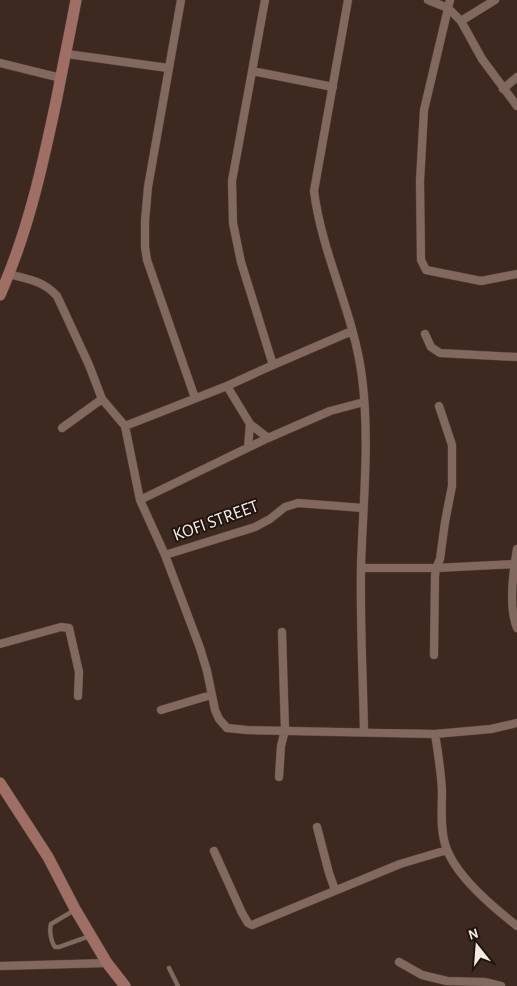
<svg xmlns="http://www.w3.org/2000/svg" width="517" height="986" font-family="'Alegreya Sans',sans-serif">
<style>
.lines{fill:none;stroke-linecap:round;stroke-linejoin:round}
.lane-casing{stroke:#57463d;stroke-width:5}
.street-casing{stroke:#57463d;stroke-width:9}
.secondary-casing{stroke:#57463d;stroke-width:12}
.lane{stroke:#82695f;stroke-width:4}
.street{stroke:#82695f;stroke-width:8}
.secondary{stroke:#9f6f66;stroke-width:11}
.labels{text-anchor:middle;dominant-baseline:central;stroke-width:4;stroke-linejoin:round;paint-order:stroke}
.street-label{font-size:18px;fill:#f8e9e3;stroke:#1e1510}
</style>
<rect width="100%" height="100%" fill="#3e2920"/>
<g class="lines">
<defs>
<path id="lane" d="M73 911 51 924C49 930 51 942 55 947H59L90 936
M169 968 178 986"/>
<path id="street" d="M181 0 148 187 145 221V247L147 260 195 398
M265 0 232 181 233 223 241 262 273 365
M348 0 314 191C322 255 354 313 362 377 370 440 363 503 361 566 360 621 363 677 364 732
M428 0 448 8 461 21 482 59 517 106
M450 0 424 110 420 181 421 260 426 270 481 281 517 274
M461 21 495 0
M67 54 168 68
M0 63 61 78
M252 71 333 87
M503 89 517 77
M9 274C29 280 42 280 57 296L89 365 102 399 125 426 140 500 165 555 200 648 207 671 215 710 219 719 227 728 247 730 435 734 491 729 517 723
M425 334 431 347 440 353 517 357
M227 386 250 424
M125 426 227 386 273 365 352 331
M62 428 102 399
M248 447 250 424 268 438
M140 500 268 438 330 411 364 402
M517 549C513 572 508 607 517 628
M165 555 255 527 270 519 285 507 298 503 363 508
M361 568H436L514 564
M0 644 61 627 69 628 79 672 78 696
M434 655 435 576 436 568 440 559 445 522 452 486V445L439 406
M161 710 211 695
M435 734C438 752 441 772 442 791 442 808 440 827 445 844 454 875 493 907 517 926
M279 777 281 746 285 730 282 632
M317 827 329 873 335 890
M214 851 242 913 248 923 252 925 400 864 447 850
M399 962 422 975 447 981 485 982 501 986
M0 966 107 963"/>
<path id="secondary" d="M0 295C28 232 43 164 57 97 63 65 70 33 76 0
M0 783 48 857 75 909 107 963 125 986"/>
</defs>
<use href="#lane" class="lane-casing"/>
<use href="#street" class="street-casing"/>
<use href="#secondary" class="secondary-casing"/>
<use href="#lane" class="lane"/>
<use href="#street" class="street"/>
<use href="#secondary" class="secondary"/>
</g>
<g class="labels">
<g class="street-label">
<text transform="translate(216 521) rotate(-20)">KOFI STREET</text>
</g>
</g>
<g transform="translate(477 946) rotate(343)" stroke="#1e1510" stroke-width="4" paint-order="stroke">
<path d="M0-4L9 19L0 12L-9 19Z" fill="#f8e9e3"/>
<text y="-8" font-size="14" font-weight="bold" text-anchor="middle" fill="#f8e9e3">N</text>
</g>
</svg>
